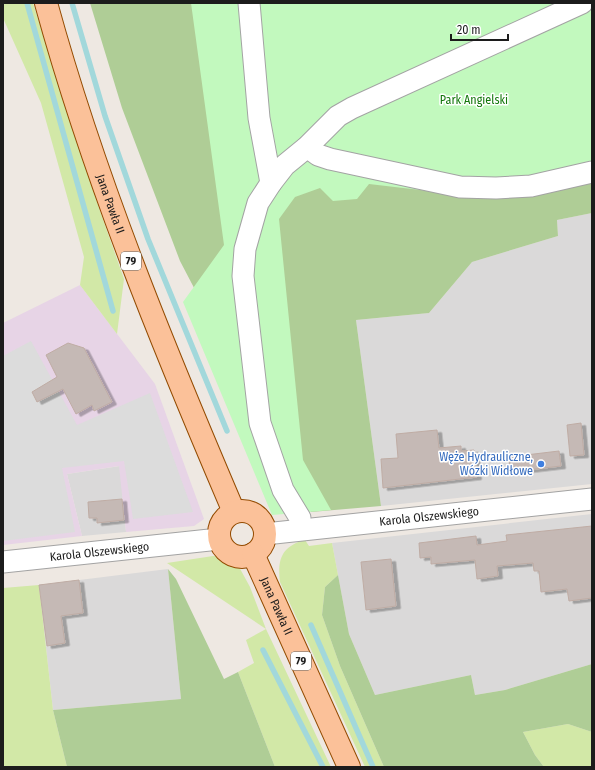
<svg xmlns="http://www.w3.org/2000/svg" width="595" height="770" font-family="'Fira Sans Condensed',sans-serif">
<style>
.residential{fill:#dad9d9}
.industrial{fill:#e7d4e6}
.grass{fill:#d2e8a7}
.forest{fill:#afcd96}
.park{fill:#c2f9be}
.parking{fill:#dcdcdc}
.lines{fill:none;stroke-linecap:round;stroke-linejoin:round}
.stream{stroke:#a2d8db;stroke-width:5.5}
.building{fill:#c5b9b5;stroke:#bfaca4;filter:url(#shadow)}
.street-casing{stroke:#a3a3a3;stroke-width:23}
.primary-casing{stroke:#934b01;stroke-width:24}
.street{stroke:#fff;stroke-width:21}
.primary{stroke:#fbc199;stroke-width:22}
.shop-dot{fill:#3f7fe0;stroke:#fff;stroke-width:1.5}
.labels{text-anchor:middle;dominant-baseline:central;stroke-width:3;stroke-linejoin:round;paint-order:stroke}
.shield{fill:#fff;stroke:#606060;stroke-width:1}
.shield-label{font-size:11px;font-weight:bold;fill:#1c1c1c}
.park-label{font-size:12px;fill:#14780c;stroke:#fff}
.street-label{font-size:12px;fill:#1c1c1c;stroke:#fff}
.shop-label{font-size:12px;fill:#366cbe;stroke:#fff;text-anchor:end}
</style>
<defs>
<filter id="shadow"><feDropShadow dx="4.5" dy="2.5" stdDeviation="0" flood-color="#0004"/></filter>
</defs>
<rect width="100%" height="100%" fill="#eee8e2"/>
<path class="residential" d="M592 213V484L381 506 356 320 429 313 472 262 558 236 557 220Z
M120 466 126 532 82 536 67 474Z
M592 514V664L505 690 475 695 471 675 375 695 349 634 332 543Z
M168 569 181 699 53 710 39 585Z"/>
<path class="industrial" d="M80 285 155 384 204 519 194 526 126 532 119 466 67 474 82 536 3 545V323Z"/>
<path class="grass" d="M3 3H33L100 211 124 279 117 334 80 285 84 257 41 103 3 18Z
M305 540 309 546 332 543 338 575 325 587 322 615 340 666 384 767H365L280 582C277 559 282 546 305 540Z
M213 556 225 557 238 565 250 587 266 629 331 767H275L238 672 254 663 246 640 266 629 167 563Z
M39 585 53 710 67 767H3V588Z
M568 724 592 732V767H544L535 755 523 732Z"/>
<path class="forest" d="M90 3H592V213L557 220 558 236 472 262 429 313 356 320 381 506 311 512 180 261 122 108Z
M168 569 176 579 224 679 238 672 275 767H67L53 710 181 699Z
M338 575 349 634 375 695 471 675 475 695 505 690 592 664V732L568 724 523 732 535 755 544 767H384L340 666 322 615 325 587Z"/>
<path class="park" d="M191 3H592V181L472 196 369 184 357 199 333 201 320 188 295 197 279 219 303 460 331 510 272 515 183 302 224 245Z"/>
<path class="parking" d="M31 341 77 425 150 393 193 512 133 519 124 461 62 468 75 532 3 541V356Z"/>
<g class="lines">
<path class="stream" d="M27 3 113 311
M72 3 105 116 148 239 227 431
M311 625 373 767
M263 650 323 767"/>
</g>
<path class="building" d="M68 343 84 348 112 402 94 411 92 405 76 414 63 389 37 402 32 392 57 377 46 355Z
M581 423 584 455 570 456 567 425Z
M437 430 439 448 461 446V451L474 450 477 477 383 488 381 459 398 458 396 434Z
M559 451 561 466 510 472 509 457Z
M122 499 124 520 97 523V518H89L88 502Z
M592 526V598L569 601 567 589 541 592 539 571H534L533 563 497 566 498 576 477 579 475 560 431 564V557L420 558 419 543 476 536 477 545 507 541 506 535Z
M391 559 396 606 366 610 361 562Z
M79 580 83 613 61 616 65 643 47 646 39 585Z"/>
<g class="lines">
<defs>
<g id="street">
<path d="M249 3 259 118 271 183"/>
<path d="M307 147 318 155 330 159 460 187 496 188 531 186 592 172"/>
<path d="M300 518 283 490 260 423 243 276 245 249 258 203 271 183 285 165 307 147 338 116 352 108 582 3"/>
<path id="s1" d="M265 534 592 499"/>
<path id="s2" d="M3 562 219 539"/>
</g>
<g id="primary">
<path id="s3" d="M46 3C94 178 163 346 234 512"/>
<circle cx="242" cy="534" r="23"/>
<path id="s4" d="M253 554 349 767"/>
</g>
</defs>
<use href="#street" class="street-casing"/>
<use href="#primary" class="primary-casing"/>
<use href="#street" class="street"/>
<use href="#primary" class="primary"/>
</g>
<circle class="shop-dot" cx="541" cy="464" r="4"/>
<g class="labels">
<g class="shield">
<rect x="121" y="252" width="20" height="18" rx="3"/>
<rect x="291" y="652" width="20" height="18" rx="3"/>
</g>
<g class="shield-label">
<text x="131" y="261">79</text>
<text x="301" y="661">79</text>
</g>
<g class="park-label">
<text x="474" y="100">Park Angielski</text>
</g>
<g class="street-label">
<text stroke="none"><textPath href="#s3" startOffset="211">Jana Pawła II</textPath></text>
<text stroke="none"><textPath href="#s1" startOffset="165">Karola Olszewskiego</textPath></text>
<text stroke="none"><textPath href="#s2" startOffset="97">Karola Olszewskiego</textPath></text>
<text stroke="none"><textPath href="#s4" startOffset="57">Jana Pawła II</textPath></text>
</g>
<g class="shop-label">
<text x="533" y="457">Węże Hydrauliczne,<tspan x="533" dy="14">Wózki Widłowe</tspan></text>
</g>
</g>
<rect width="595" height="770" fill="none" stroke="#1c1c1c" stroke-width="8"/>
<path d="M451 34v6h57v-6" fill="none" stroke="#1c1c1c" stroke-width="2"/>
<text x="457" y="34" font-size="12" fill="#1c1c1c" stroke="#ffffff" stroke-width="3" paint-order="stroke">20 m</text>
</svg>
